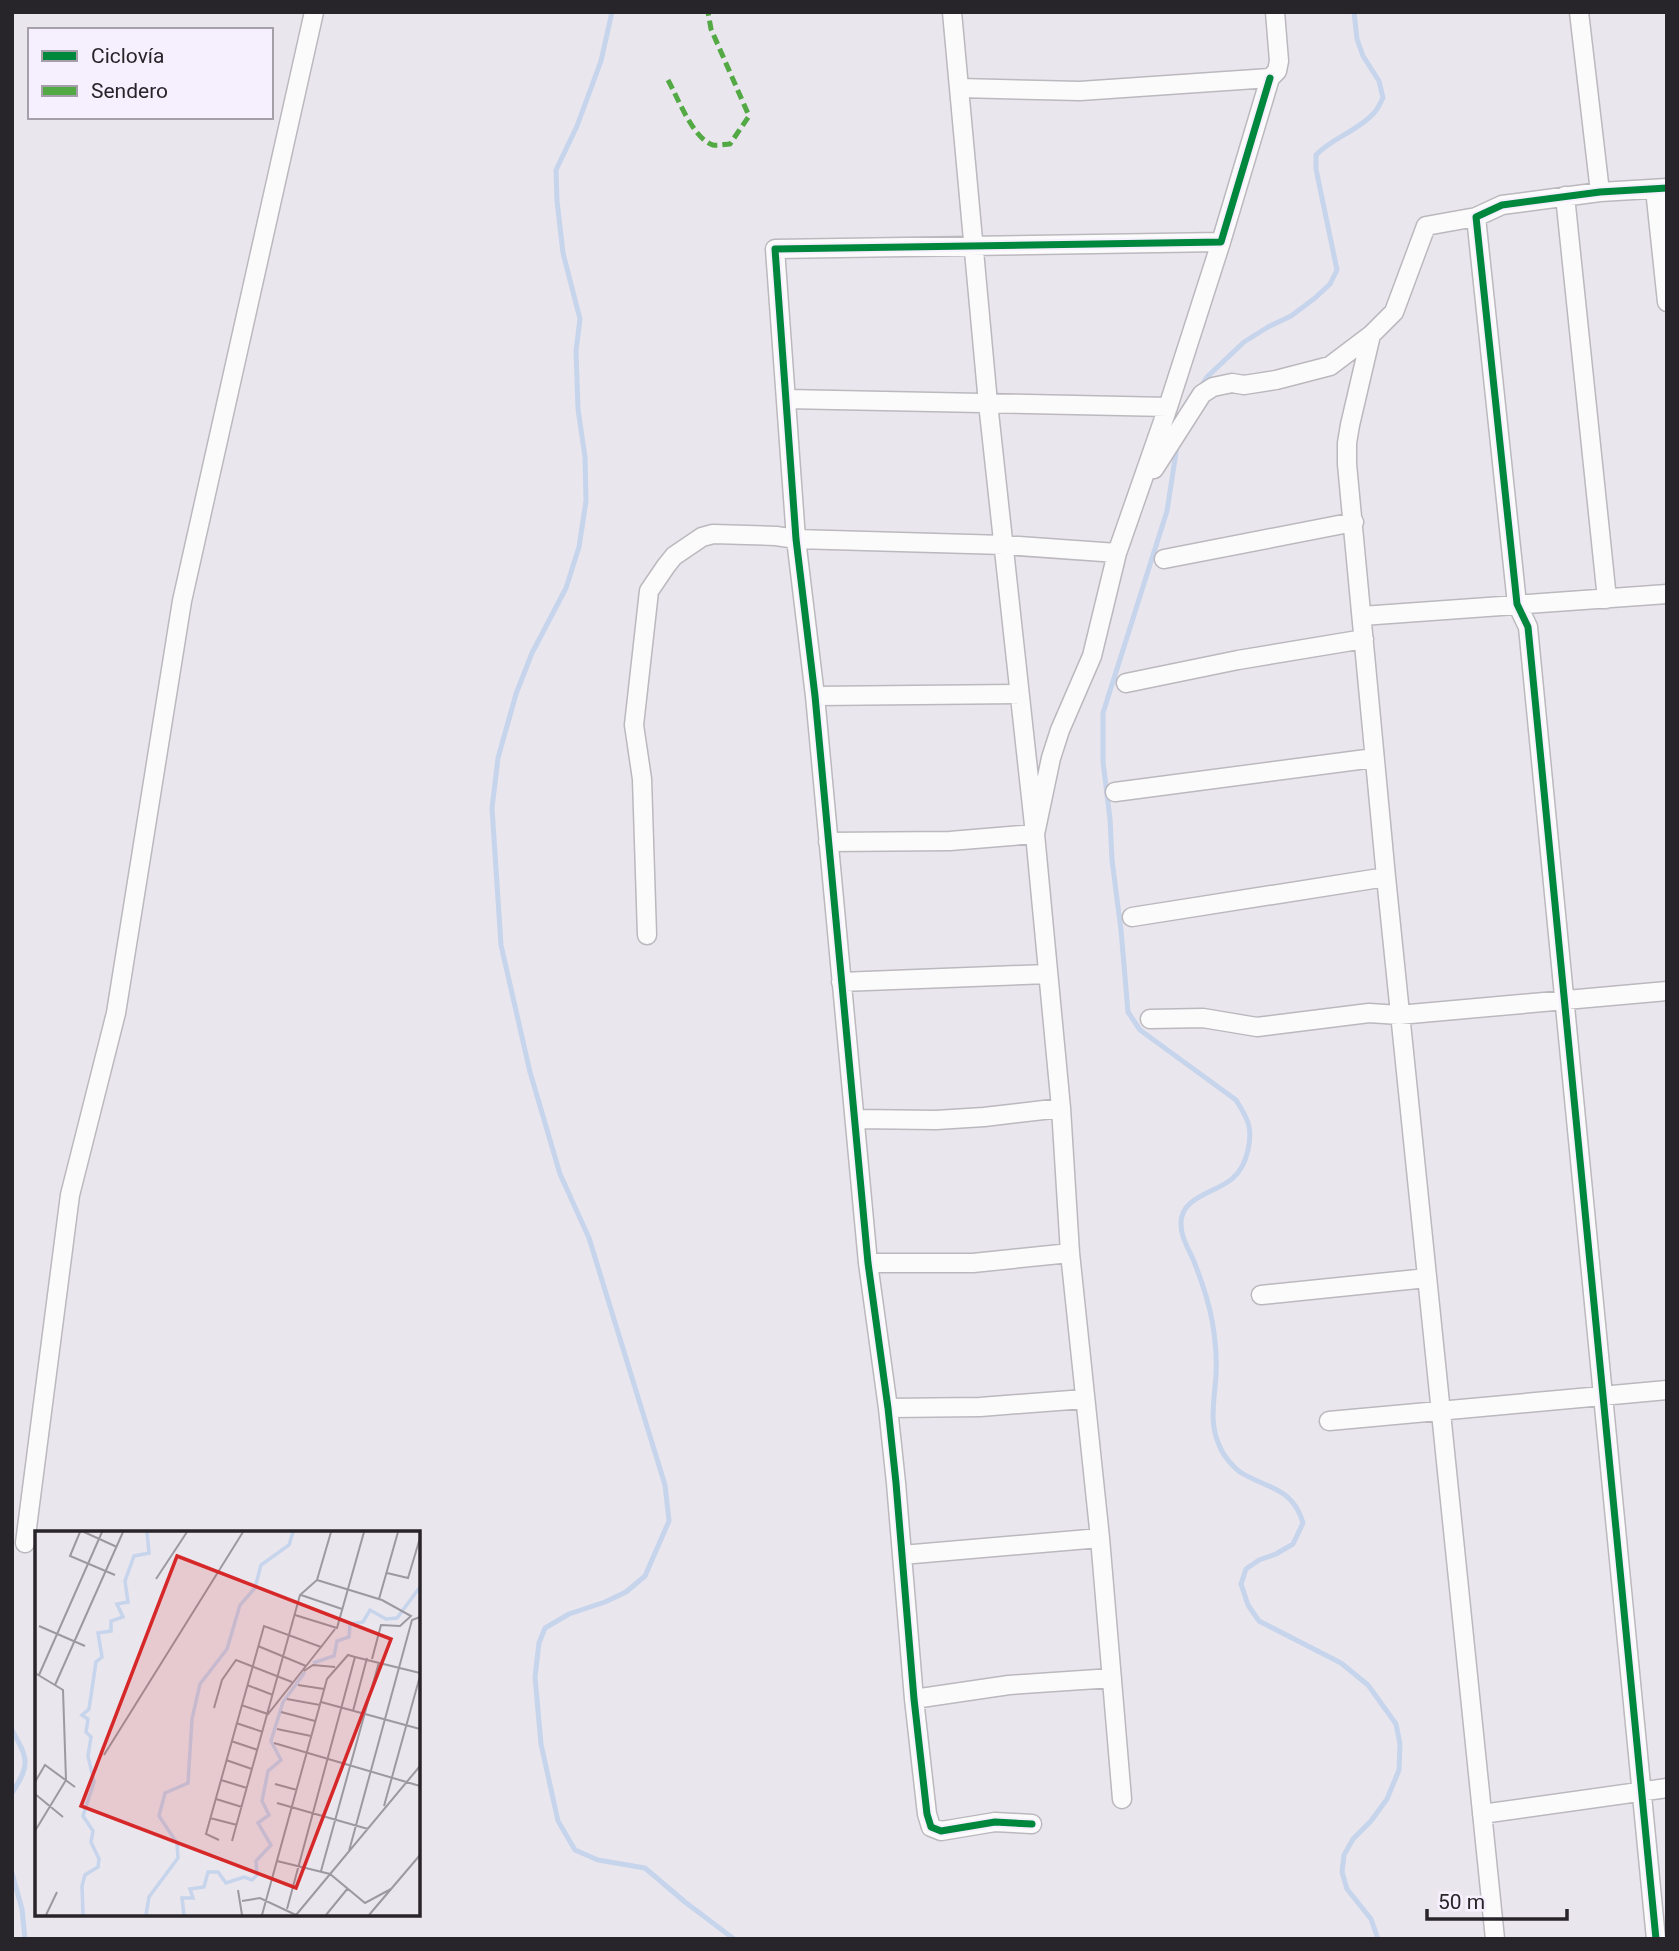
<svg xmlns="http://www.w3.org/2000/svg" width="1679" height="1951" font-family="Roboto,sans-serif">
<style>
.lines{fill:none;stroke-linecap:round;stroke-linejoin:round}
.stream{stroke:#c6d4ec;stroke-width:5}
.street-casing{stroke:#bbb8be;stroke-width:21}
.street{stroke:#fcfbfc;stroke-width:18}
.quiet{stroke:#53aa44;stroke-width:5;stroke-dasharray:10 5;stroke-linecap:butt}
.cycleway-casing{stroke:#f6f0fe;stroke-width:11}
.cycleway{stroke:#00873e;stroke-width:7}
.inset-river{fill:none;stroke:#c6d4ec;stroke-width:3.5}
.inset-road{fill:none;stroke:#9c99a0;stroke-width:2}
.view{fill:#d62828;fill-opacity:0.15;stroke:#d62828;stroke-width:3.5}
.inset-edge{fill:none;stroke:#28252a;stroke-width:3.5}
</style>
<rect width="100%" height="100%" fill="#eae6ee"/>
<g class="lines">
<path class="stream" d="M612 12 601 61 577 126 556 170 557 201 563 253 580 319 576 351 578 409 585 457 586 501 579 547 566 588 532 653 516 694 498 758 492 808 501 945 530 1072 560 1174 589 1238 665 1485 669 1521 645 1576 626 1592 605 1602 569 1614 545 1628 539 1643 535 1677 541 1744 558 1821 575 1850 598 1860 645 1868 685 1902 734 1939
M1200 388 1207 377 1244 342 1268 327 1291 316 1315 298 1330 284 1337 270 1316 169V155C1332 138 1358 131 1374 113 1378 109 1380 103 1383 98L1379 81 1363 56 1357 39 1354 12
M1177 446 1167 511 1103 713V762L1110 819 1112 860 1121 930 1128 1012 1140 1030 1236 1100C1248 1119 1253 1128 1248 1150 1246 1159 1241 1171 1233 1178 1217 1193 1180 1196 1181 1224 1181 1237 1188 1248 1193 1259 1201 1279 1208 1299 1212 1320 1215 1337 1217 1356 1216 1374 1215 1398 1208 1423 1220 1447 1223 1455 1233 1467 1240 1472 1267 1489 1293 1487 1303 1523L1293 1544 1276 1554 1259 1560 1246 1569 1241 1584 1248 1605 1259 1621 1341 1663 1368 1685 1396 1724 1400 1744 1399 1770 1387 1799 1371 1821 1353 1839 1344 1855 1342 1872 1347 1889 1371 1919 1378 1939
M12 1730C28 1759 31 1764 12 1793
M12 1873 22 1909 25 1939"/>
<defs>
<path id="street" d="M952 12 988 403 1035 834 1061 1108 1070 1253 1100 1538 1122 1799
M1579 12 1600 192
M960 88 1080 91 1270 78 1277 71 1279 61 1275 12
M1655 189 1667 302
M1565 196 1607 599
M1476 217 1426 226 1394 312 1371 335 1350 425 1347 443V464L1386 877 1495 1939
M786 399 1168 407
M1154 469 1202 394 1213 387 1232 383 1244 385 1276 380 1330 366 1371 335
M1164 559 1354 522
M1362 616 1667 594
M1126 683 1238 660 1364 639
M815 696 1019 694
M1115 792 1374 758
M828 842 950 841 1035 834 1051 758 1060 730 1092 656 1117 553 1168 407 1221 242
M1132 917 1386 877
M647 935 642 779 634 725 649 591 666 566 674 556 702 537 713 534 776 536 796 539 1004 545 1117 553
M841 982 1047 974
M1150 1019 1203 1018 1257 1027 1369 1013 1399 1015 1667 991
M856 1119 936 1120 984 1117 1061 1108
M868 1263H973L1070 1253
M1261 1295 1427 1278
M888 1408 980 1407 1084 1399
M1329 1421 1667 1390
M25 1543 70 1195 116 1013 182 601 314 12
M902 1555 1100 1538
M914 1699 1009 1685 1112 1678
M1482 1814 1667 1788
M1032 1824 995 1822 941 1831 931 1827 927 1814 914 1699 896 1483 888 1408 868 1263 815 696 796 539 775 249 1221 242 1270 78
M1656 1939 1528 627 1517 604 1476 217 1502 205 1600 192 1667 188"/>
</defs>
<use href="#street" class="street-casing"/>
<use href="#street" class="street"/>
<path class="quiet" d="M668 80C678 98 693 139 713 145 719 146 725 144 730 144L749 116 711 29 708 12"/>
<defs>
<path id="cycleway" d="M1032 1824 995 1822 941 1831 931 1827 927 1814 914 1699 896 1483 888 1408 868 1263 815 696 796 539 775 249 1221 242 1270 78
M1656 1939 1528 627 1517 604 1476 217 1502 205 1600 192 1667 188"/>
</defs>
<use href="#cycleway" class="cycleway-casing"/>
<use href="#cycleway" class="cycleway"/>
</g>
<g transform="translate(35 1531)">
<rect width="385" height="385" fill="#eae6ee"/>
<path class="inset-river" d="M278 132 299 125 302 110 314 106 315 93 328 91 335 79 351 88 362 87 385 56M48 384 47 355 50 344 63 336 64 328 56 311 58 300 48 285 59 251 53 225 56 206 51 201 53 188 47 184 54 178 61 131 67 126 63 102 76 100V90L88 86 82 73 93 71 90 50 99 25 114 22 112 1M111 384 114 366 143 327 142 312 124 285 130 262 153 252 157 188 165 153 192 118 205 74 220 57 226 34 254 14 258 1M149 384 147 367H158L155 358 169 356 173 341H183L191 352 209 346 217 349 222 344 221 330 236 314 223 292 234 284 227 270 233 240 246 229 236 210 248 171 270 141"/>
<path class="inset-road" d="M45 1 35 25 80 44M49 1 82 16M352 42 373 47 385 7M121 48 152 1M282 49 347 69 376 85 365 95 346 94 337 128M266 64 307 78M344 68 363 1M260 84 302 97 329 1M4 95 50 115M223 115 271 135M269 140 278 134 300 136M0 142 28 159 31 249 0 300M4 144 67 1M20 154 88 1M212 154 238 164M263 154 289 158M252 168 285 174M286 171 385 198M206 174 233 183 286 116M179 177 187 149 201 129 257 151M318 180 332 127M246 181 280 190M201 192 228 201M242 198 276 205M196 210 223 219M239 212 385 255M69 224 208 1M191 229 217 238M186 249 212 257M0 251 10 234 40 256M240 253 262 259M0 263 28 286M181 268 207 276M242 272 333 298M349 275 385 145M175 287 202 294M184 309 171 303 229 95 286 116 300 98M197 310 265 64 282 49 296 1M314 320 377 89 385 86M242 330 295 343 330 372 356 358M286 340 344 131M203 359 207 384M207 370 225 367 261 384M252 378 320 126 385 142M11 384 22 361M227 384 292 148 313 124 320 126M261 384 385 235M291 384 313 357M334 384 385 324"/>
<path class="view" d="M142 25 356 108 261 357 46 275Z"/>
<rect width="385" height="385" class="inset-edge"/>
</g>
<rect width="1679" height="1951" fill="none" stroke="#28252a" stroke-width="28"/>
<rect x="28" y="28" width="245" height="91" fill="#f6f0fe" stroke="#a49fa9" stroke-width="2"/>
<rect x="42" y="51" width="35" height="10" fill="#00873e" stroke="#a49fa9" stroke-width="2"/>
<text x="91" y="63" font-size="21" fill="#28252a">Ciclovía</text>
<rect x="42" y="86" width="35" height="10" fill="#53aa44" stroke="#a49fa9" stroke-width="2"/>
<text x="91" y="98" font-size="21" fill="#28252a">Sendero</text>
<path d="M1427 1909v10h140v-10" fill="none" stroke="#28252a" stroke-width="3.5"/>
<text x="1438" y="1909" font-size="21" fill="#28252a" stroke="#f6f0fe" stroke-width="5" paint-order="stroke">50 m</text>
</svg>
